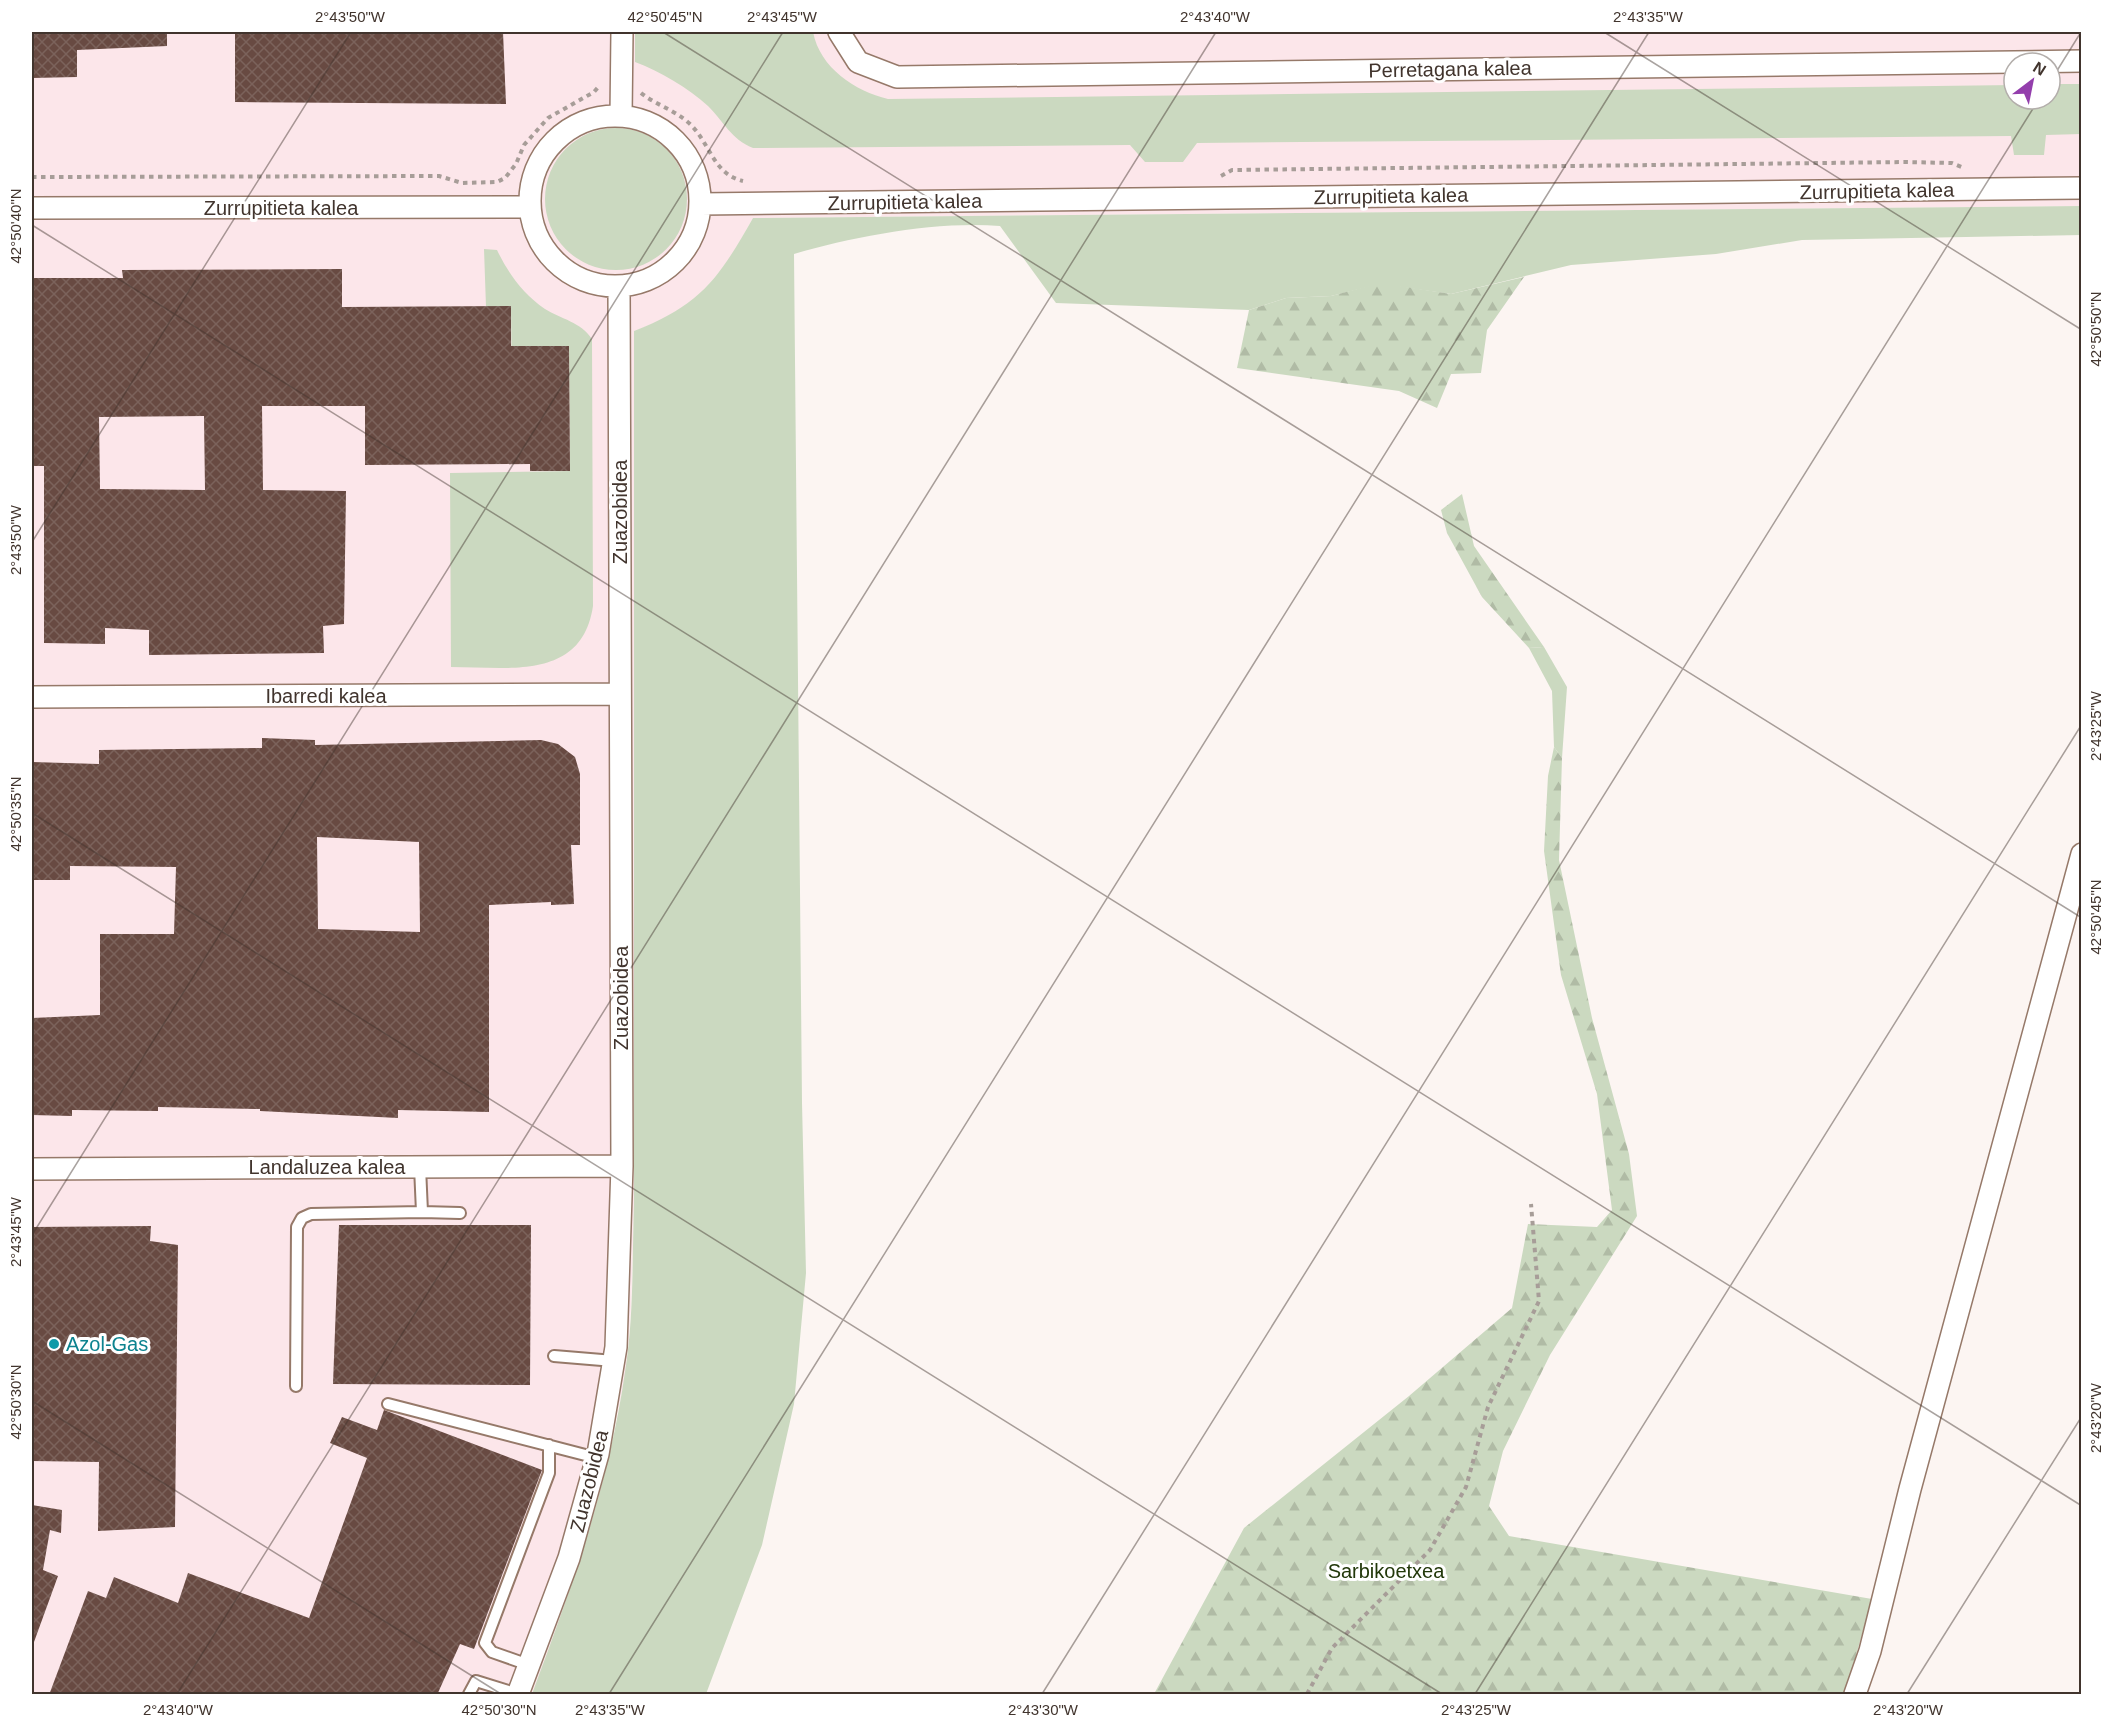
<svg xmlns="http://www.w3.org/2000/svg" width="2113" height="1726" font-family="Helvetica,sans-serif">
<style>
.industrial{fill:#fce6ea;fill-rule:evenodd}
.grass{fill:#cbd9c0}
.forest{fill:url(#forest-firs)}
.building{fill:url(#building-cross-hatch);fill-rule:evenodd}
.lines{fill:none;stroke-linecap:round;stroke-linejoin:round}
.lane-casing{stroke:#967969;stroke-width:14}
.street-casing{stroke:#967969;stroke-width:24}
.path{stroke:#a79d98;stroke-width:4;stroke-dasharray:4.5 4.5;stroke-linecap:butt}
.lane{stroke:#fff;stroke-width:10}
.street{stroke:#fff;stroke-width:21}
.ticks{fill:none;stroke:#41342d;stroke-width:1.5;stroke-opacity:0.45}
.culture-dot{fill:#0f9aa8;stroke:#fff;stroke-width:2}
.labels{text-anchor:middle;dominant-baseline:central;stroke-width:6;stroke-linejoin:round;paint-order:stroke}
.street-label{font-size:20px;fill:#41342d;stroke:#fff}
.culture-label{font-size:20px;fill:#0d838f;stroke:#fff;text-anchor:start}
.park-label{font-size:20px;fill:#22380a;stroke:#fff}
.neatline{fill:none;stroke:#41342d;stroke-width:2}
.ticks-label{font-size:15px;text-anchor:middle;fill:#41342d}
</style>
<defs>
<pattern id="forest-firs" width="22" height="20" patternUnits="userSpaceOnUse" patternTransform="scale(1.5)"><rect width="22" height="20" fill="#cbd9c0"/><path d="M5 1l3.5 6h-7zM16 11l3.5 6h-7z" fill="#b0bba5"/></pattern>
<pattern id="building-cross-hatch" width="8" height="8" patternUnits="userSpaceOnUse" patternTransform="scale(1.5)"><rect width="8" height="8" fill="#684a42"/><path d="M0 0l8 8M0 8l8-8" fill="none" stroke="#7b625b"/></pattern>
</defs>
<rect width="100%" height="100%" fill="#fcf5f2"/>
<path class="industrial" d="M32 32H2081V206L753 218 728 262 696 299 663 320 634 331V1204L631 1306 626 1372 606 1468 579 1568 532 1694H32ZM2014 63H2050V99H2014Z"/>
<path class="grass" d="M635 32H813C820 68 855 91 888 99L2014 85V99H2050V84H2081V134L2046 135 2044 155H2014L2011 136 1197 143 1183 162H1145L1130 145 753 148C731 139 724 122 708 106 688 88 660 71 635 62Z
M545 199a71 71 0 1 1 142 0a71 71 0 1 1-142 0Z
M2081 206V235L1802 240 1716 254 1571 265 1451 294 1380 284 1331 296 1286 298 1249 310 1056 303 1000 226C936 221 856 236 794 254L802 1103 806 1273 794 1404 762 1545 706 1694H532C571 1589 609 1485 625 1372 634 1317 632 1260 634 1204V331C701 305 719 278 753 218Z
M484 249 497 250C508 273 523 294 545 309 561 319 581 322 592 339L593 606C582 681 508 667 451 667L450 473 570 471 569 346H529V407H512L511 307H486Z
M1544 647 1567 687 1562 758 1554 747 1552 691 1529 648Z"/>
<path class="forest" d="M1524 277 1487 330 1481 373 1451 374 1437 408 1399 391 1237 368 1249 310 1286 298 1331 296 1380 283 1451 294Z
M1462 494 1474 546 1544 647 1529 648 1482 597 1447 533 1441 510Z
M1554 747 1562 758 1559 860 1592 1018 1629 1154 1637 1216 1550 1355 1503 1451 1489 1506 1509 1536 1872 1599 1845 1694H1154L1244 1528 1409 1396 1512 1308 1528 1224 1597 1227 1612 1210 1597 1094 1561 975 1544 851 1548 776Z"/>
<path class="building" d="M32 32H167V46L77 50V77L32 78Z
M235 32H503L506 104 235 102Z
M342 269V307L511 306V346H569L570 471H530V464L365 465V406H262L263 490 346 491 344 624 323 626 324 653 149 655V630L105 628V644L44 643V466H32V278H123L122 270ZM204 416 205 490 100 489 99 417Z
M262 738 315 740V745L541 740 558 744 575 757 580 774V845H571L574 904 551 905V902L489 905V1112L398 1110V1118L260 1111V1109L158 1107V1111L72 1110V1116L32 1115V1018L100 1015V934H174L176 867 70 866V880H32V762L99 764V750L262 748ZM317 837 419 842 420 932 318 929Z
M339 1225H531L530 1385 333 1384Z
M151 1226 150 1241 178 1245 175 1527 98 1531 99 1462 32 1461V1227Z
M384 1410 542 1470 474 1649 460 1644 437 1695H49L88 1591 106 1598 114 1577 178 1603 188 1573 309 1618 367 1458 330 1443 342 1417 377 1430Z
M32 1505 62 1510 61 1533 50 1530 43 1570 58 1576 34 1642H32Z"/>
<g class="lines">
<defs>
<path id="lane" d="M422 1212 460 1213
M554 1356 614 1361
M296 1386 297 1227 302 1218 311 1214 422 1212 420 1167
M388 1404 597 1458
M529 1665 492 1652 485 1643 549 1473V1445
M469 1694 476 1681 518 1694"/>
<path id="street" d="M839 32 858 62 897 77 2082 61
M621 116 622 32
M530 201a85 85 0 1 1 170 0a85 85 0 1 1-170 0Z
M701 204 2082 188
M32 208 530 207
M32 697 620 694
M32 1169 622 1166
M518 1694 569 1558 598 1454 616 1347 622 1166 619 286
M1855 1694 1870 1651 1910 1489 2082 854"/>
</defs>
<use href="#lane" class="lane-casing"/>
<use href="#street" class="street-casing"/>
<path class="path" d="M641 93C656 105 675 110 690 124 710 143 713 174 743 181
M1221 176 1232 170 1906 162 1952 163 1964 168
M32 177 439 176 462 183 497 182 505 178 516 164 524 145 548 118 594 92 600 85
M1307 1694 1332 1648 1430 1550 1466 1487 1488 1407 1539 1301 1531 1204"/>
<use href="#lane" class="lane"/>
<use href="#street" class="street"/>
</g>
<path class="ticks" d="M663 32 2082 918M1604 32 2082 330M2050 82 2081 32M32 225 2082 1506M32 542 351 32M32 813 1442 1694M32 1235 783 32M32 1401 501 1694M177 1694 1216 32M609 1694 1649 32M1042 1694 2039 99M1475 1694 2082 724M1907 1694 2082 1416"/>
<circle class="culture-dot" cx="54" cy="1344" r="6"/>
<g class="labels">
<g class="street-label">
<text transform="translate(1450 69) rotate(-1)">Perretagana kalea</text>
<text transform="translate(1877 191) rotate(-1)">Zurrupitieta kalea</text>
<text transform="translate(1391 196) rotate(-1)">Zurrupitieta kalea</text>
<text transform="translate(905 202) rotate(-1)">Zurrupitieta kalea</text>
<text x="281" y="208">Zurrupitieta kalea</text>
<text transform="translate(620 512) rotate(-90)">Zuazobidea</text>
<text x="326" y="696">Ibarredi kalea</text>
<text transform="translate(621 998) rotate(-90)">Zuazobidea</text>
<text x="327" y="1167">Landaluzea kalea</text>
<text transform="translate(589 1481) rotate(-76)">Zuazobidea</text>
</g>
<g class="culture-label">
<text x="66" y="1344">Azol-Gas</text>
</g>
<g class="park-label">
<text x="1386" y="1571">Sarbikoetxea</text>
</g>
</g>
<rect width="2113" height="1726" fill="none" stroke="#ffffff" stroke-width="66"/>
<g transform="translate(2032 81) rotate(32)"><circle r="28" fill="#ffffff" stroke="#b3aeab" stroke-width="1.5"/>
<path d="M0-4.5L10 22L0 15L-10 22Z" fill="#933eac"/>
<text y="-9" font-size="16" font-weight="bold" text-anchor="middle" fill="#41342d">N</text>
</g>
<rect x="33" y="33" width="2047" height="1660" class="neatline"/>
<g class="ticks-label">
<text x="350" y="22">2°43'50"W</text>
<text x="665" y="22">42°50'45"N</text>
<text x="782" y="22">2°43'45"W</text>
<text x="1215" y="22">2°43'40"W</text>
<text x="1648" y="22">2°43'35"W</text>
<text transform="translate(16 226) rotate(-90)" y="5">42°50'40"N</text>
<text transform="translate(2096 329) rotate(-90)" y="5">42°50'50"N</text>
<text transform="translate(16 540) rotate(-90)" y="5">2°43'50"W</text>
<text transform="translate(2096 726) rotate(-90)" y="5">2°43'25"W</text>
<text transform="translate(16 814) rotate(-90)" y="5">42°50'35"N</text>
<text transform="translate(2096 917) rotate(-90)" y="5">42°50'45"N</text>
<text transform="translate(16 1232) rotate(-90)" y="5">2°43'45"W</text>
<text transform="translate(16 1402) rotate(-90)" y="5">42°50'30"N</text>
<text transform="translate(2096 1418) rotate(-90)" y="5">2°43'20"W</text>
<text x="178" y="1715">2°43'40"W</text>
<text x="499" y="1715">42°50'30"N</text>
<text x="610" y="1715">2°43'35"W</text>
<text x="1043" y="1715">2°43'30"W</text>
<text x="1476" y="1715">2°43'25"W</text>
<text x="1908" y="1715">2°43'20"W</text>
</g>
</svg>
